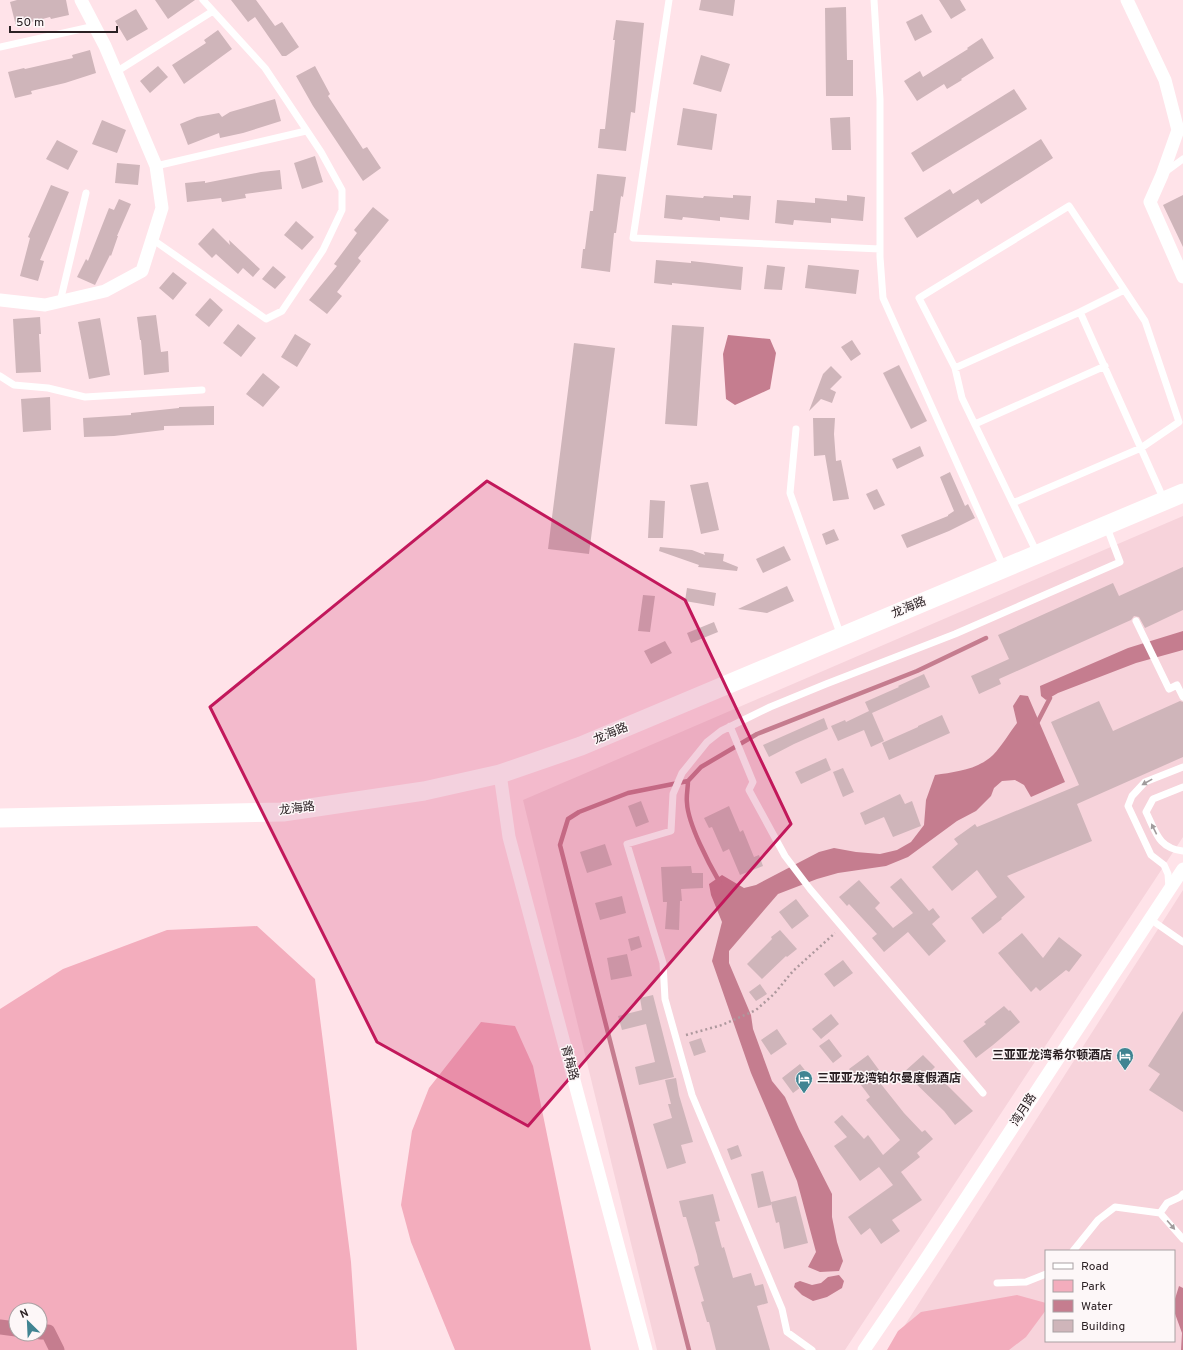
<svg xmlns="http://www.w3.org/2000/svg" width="1183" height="1350" font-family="Overpass,'Noto Sans SC',sans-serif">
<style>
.built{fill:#f7d3db;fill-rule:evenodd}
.green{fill:#f3adbd;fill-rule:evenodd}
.water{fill:#c57d8f}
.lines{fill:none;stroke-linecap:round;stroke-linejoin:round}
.stream{stroke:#c57d8f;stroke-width:4.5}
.canal{stroke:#c57d8f;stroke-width:15}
.building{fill:#cfb5ba}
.path{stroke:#ad989d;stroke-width:2.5;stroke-dasharray:2 3;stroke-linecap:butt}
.lane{stroke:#fff;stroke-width:7}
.street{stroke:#fff;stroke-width:13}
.secondary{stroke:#fff;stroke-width:19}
.oneway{fill:#a09b9c}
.marked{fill:#c2185b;fill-opacity:0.2;stroke:#c2185b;stroke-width:3;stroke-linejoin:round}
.labels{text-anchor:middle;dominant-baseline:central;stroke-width:3;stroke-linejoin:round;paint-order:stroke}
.street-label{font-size:12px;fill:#2b2124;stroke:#fdf7f8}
.poi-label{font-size:12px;font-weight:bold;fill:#2b2124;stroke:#fdf7f8;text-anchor:end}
</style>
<rect width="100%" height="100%" fill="#ffe3e9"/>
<path class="built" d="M1183 516V837L845 1350H657L523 800Z
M1183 890V1350H889ZM1046 1251H1174V1341H1046Z"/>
<path class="green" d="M257 926 315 979 351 1262 357 1350H0V1009L63 969 167 930ZM16 1310H40V1334H16Z
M481 1022 515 1026 533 1066 591 1350H455L411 1242 401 1205 412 1131 429 1088Z
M1017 1295 1046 1303V1310L1026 1337 1009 1350H887L898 1331 921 1312Z"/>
<path class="water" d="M728 335 770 339 776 353 770 389 735 405 726 399 723 354Z
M1183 631V650L1136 663 1058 693 1046 700 1041 696 1040 686 1128 648Z
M1020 695 1028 696 1065 782 1031 797 1024 785 1015 780 1002 781 994 788 991 796 976 811 957 821 908 857 886 866 838 873 817 879 778 894 729 951V963L751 1015 753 1029 772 1081 785 1097 799 1129 832 1194V1217L837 1242 843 1261 839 1271 820 1272 808 1267 816 1252 797 1181 751 1073 712 961 722 922 711 895 709 884 722 875 744 888 756 885 819 852 834 848 856 852 880 854 897 850 911 842 924 825 926 800 935 775C955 772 977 770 993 755 1002 746 1009 733 1017 723L1013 706Z
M839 1275 844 1281 842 1288 827 1297 813 1301 802 1295 794 1287 795 1283 800 1281 812 1285 821 1283 828 1277Z
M1179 1286 1183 1288V1350H1181L1182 1333 1174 1311V1302Z"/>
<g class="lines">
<path class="stream" d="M1036 725 1050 698
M688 781C688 788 686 796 687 803 688 824 709 864 720 883
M689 1350 560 845 568 819 579 812 628 793 688 781 701 767 757 734 917 671 986 638"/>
<path class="canal" d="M0 1327 16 1329
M40 1332H48L57 1350"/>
</g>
<path class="building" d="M17 0H66L69 15 51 19 50 17 16 26 10 2Z
M155 0H195L168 19Z
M231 0H256L275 26 282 22 299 47 286 56H282L255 17 248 22Z
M701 0H735L733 16 699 10Z
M939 0H960L966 10 951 19Z
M846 7 847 60H853V96H826L825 8Z
M136 9 148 29 127 41 115 21Z
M922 14 932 32 915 41 906 22Z
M616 20 644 23 635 113 631 112 626 151 598 148 600 129H605L615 40H613Z
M218 30 232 49 184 84 172 65 206 43 204 40Z
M982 38 994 58 961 79 962 80 947 89 944 84 917 101 904 81 920 71 923 77 968 49 967 48Z
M90 50 96 73 65 83 31 91 32 94 15 98 8 72 24 68 25 69 73 58 72 55Z
M701 55 730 64 721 92 693 84Z
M158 66 168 77 150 93 140 81Z
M315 66 330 94 328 96 363 149 367 147 381 168 363 181 313 106 296 76Z
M1014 89 1027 109 923 172 911 153Z
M275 99 281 121 243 133 220 138 219 133 188 145 180 124 197 117 219 113 222 117 230 112Z
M683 108 717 114 712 150 677 145Z
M850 117 851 150H832L830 118Z
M102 120 126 130 117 153 92 144Z
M1041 139 1053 158 981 204 978 199 917 238 904 218 950 189 953 194Z
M57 140 78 151 68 170 46 159Z
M315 156 323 182 302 189 294 163Z
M117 163 140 165 138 185 115 183Z
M280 170 282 189 245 194 246 198 222 202 221 198 187 202 185 183 205 181V183L261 172Z
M597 174 626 177 623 197 621 196 616 233H614L610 272 581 268 583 249H585L590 211H593Z
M51 185 69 192 40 260 44 261 38 281 20 276 30 238 28 237Z
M666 195 703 198 704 196 733 198V195L751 196 749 220 720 217V221L683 217 682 220 664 218Z
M847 195 865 197 863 221 831 218V223L794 220 793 225 775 223 777 200 815 203V198L847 201Z
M1183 195V247L1163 205Z
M119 199 131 204 117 236H118L111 256 110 255 95 285 77 277 86 259 88 261 109 208 114 210Z
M373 207 389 220 358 258 361 261 337 292 342 296 327 314 309 300 337 266 334 264 357 233 354 230Z
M296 221 314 237 302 250 284 235Z
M213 228 230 245 229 240 260 269 253 277 243 268 238 274 216 254 212 258 198 244Z
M656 260 691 263V261L743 267 741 290 672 283V285L654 283Z
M767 265 785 267 782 290 764 289Z
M808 265 859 270 856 294 805 288Z
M273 266 286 277 275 289 262 279Z
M173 272 187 283 173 300 159 288Z
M210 298 223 310 209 327 195 315Z
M156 315 161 352 168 351 169 372 144 375 141 340H140L137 317Z
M40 317 41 334H39L41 372 16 373 13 319Z
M100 318 110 375 89 379 78 322Z
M238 324 256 338 241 357 223 343Z
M672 325 704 327 697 426 665 424Z
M295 334 311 344 297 367 281 357Z
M852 340 861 354 851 361 841 347Z
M574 343 615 348 589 554 548 549Z
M899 365 927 421 911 429 883 373Z
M831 366 842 377 830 389 836 392 832 403 821 399 809 411 823 374Z
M263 373 280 387 263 407 246 394Z
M50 397 51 430 23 432 21 399Z
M214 406V425L164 426V430L114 436 84 437 83 418 131 415V413L179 408V407Z
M813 418H835L834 434 836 461 841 460 849 499 833 501 825 455 814 456Z
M920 446 924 456 897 469 892 459Z
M950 472 965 506 968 504 975 518 949 531 907 548 901 535 948 516V515L954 511 940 477Z
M708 482 719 530 701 534 690 485Z
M877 489 885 505 874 510 866 494Z
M650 500 665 501 663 538H648Z
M834 529 839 540 826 545 822 534Z
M784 546 791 560 763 573 756 559Z
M660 547 692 550 705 555 704 552 724 554 723 561 738 567 737 571 698 567 699 565 659 551Z
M1183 567V610L1145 628 1139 617 1134 616 1131 620 999 679 1001 684 979 694 971 676 1009 659 998 635 1113 583 1119 596Z
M787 586 794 601 767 613 738 609Z
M687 588 716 593 714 606 685 601Z
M643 595 655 596 650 632 638 631Z
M714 622 718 632 691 643 687 633Z
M665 641 672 653 651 664 644 651Z
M924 674 930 687 872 713 884 741 871 747 864 730 838 741 831 726 845 720 846 722 869 711 865 702 899 687 898 686Z
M1099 701 1113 731 1180 701 1183 702V757L1077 804 1092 841 1007 876 1025 897 1001 918 1002 919 983 934 971 918 997 897 977 870 952 891 932 867 958 844 954 839 975 824 977 827 1079 785 1051 722Z
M942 715 950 733 889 760 882 743 918 727V726Z
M824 718 828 729 794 744 769 757 763 745Z
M826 758 831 770 801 784 795 772Z
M843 768 854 792 843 797 833 772Z
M900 794 905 804 912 801 921 826 893 837 884 817 865 825 860 813Z
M641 801 649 822 636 827 628 806Z
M729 806 740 832 743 830 754 857 759 855 763 866 740 875 729 849 723 852 712 827 709 828 704 818Z
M605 844 612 865 587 873 580 852Z
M691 866 692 873H703V888L681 889 682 901H680L679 930 665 929 667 902H663L661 867Z
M901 878 929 911 933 908 940 917 932 924 946 941 929 956 908 932 884 952 872 938 877 934 849 904 847 906 839 897 859 880 880 903 875 908 893 928 913 913 890 887Z
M622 896 626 913 600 920 595 903Z
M796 899 809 916 792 929 779 912Z
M780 930 797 949 787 957 786 956 762 979 747 964 772 939 771 937Z
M1022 933 1043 958 1059 937 1082 955 1069 972 1066 970 1040 991 1036 987 1031 992 998 953Z
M639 936 642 947 631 951 628 939Z
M627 954 632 976 611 980 607 958Z
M843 960 853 973 834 987 824 974Z
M760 984 767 994 756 1001 749 992Z
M653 995 674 1077 639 1085 635 1067 655 1062 646 1024 622 1030 618 1016 642 1010 640 998Z
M1004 1006 1009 1011 1010 1010 1020 1022 993 1045 976 1058 963 1041 986 1024 984 1022Z
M1183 1011V1112L1149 1090 1160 1074 1148 1066Z
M831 1014 839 1024 821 1039 812 1029Z
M777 1029 787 1044 771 1055 761 1040Z
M701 1038 706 1052 694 1056 689 1042Z
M829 1039 842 1056 833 1063 819 1046Z
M868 1055 879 1070 873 1074 904 1113 922 1132 925 1130 933 1139 917 1153 920 1157 901 1172 922 1200 892 1220 900 1231 881 1244 870 1228 861 1235 848 1217 893 1185 879 1167 860 1181 834 1146 847 1137 834 1122 842 1115 864 1139 868 1135 883 1155 900 1140 866 1100 870 1097 849 1069Z
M923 1055 935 1067 932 1070 973 1111 955 1125 944 1111 904 1072Z
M800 1064 812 1079 793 1093 782 1078Z
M676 1078 679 1095 693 1142 681 1145 686 1163 667 1169 653 1124 672 1118 668 1104H671L665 1080Z
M738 1145 742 1156 731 1160 727 1149Z
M763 1171 771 1202 796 1196 808 1243 784 1249 779 1222 776 1223 771 1203V1205L758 1208 751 1174Z
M713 1194 720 1221 715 1222 722 1248 724 1247 733 1278 751 1273 755 1286 763 1284 768 1303 757 1306 770 1350H716L709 1322H707L701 1302 704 1301 694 1267 699 1265 697 1255 686 1217H683L679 1201Z"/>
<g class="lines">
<path class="path" d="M686 1035 722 1025 756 1010 774 994 793 971 835 933"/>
<path class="lane" d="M669 0 633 238 880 249
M874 0 880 99V257L883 298 1004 568
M0 47 95 26
M116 72 213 11
M156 166 306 131
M1164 173 1183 159
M152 239 266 319 282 311 323 250 342 210V190L321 152 265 68 203 0
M60 302 86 193
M1080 312 1124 290
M955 368 919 298 1069 206 1145 321 1179 422 1141 448 1013 503
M0 376 14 385 48 388 85 397 202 390
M975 424 1105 366
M796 429 790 493 841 636
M1037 553 962 398 955 368 1080 312 1164 500
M1136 621 1169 689 1177 685 1183 697
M730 726 753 782 749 790 785 856 810 889 983 1093
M1183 787 1153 799 1146 812C1156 832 1158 848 1183 851
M1169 888 1168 874 1164 865 1151 855 1128 806 1132 796 1145 782 1183 767
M1150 919 1183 942
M1183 1194 1180 1197 1167 1203 1160 1213 1183 1239
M1073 1251 1098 1220 1115 1207 1160 1213
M997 1283 1026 1282 1046 1274
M812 1350 787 1332 782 1309 692 1095 665 999 663 963 627 844 671 831 673 794 682 773 707 742 721 731 770 707 826 684 955 634 1120 562 1106 525"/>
<path class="street" d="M1127 0 1165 80 1178 130 1162 175 1150 202 1183 277
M0 300 45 305 105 291 142 271 162 208 156 166 105 46 81 0
M500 774 509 837 646 1350
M864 1350 922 1265 1183 869"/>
<path class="secondary" d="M0 818 283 812 424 791 500 774 581 746 1183 493"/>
</g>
<defs><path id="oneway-solid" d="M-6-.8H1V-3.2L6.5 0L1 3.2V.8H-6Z"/></defs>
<g class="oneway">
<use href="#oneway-solid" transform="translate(1147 782) rotate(151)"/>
<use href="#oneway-solid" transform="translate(1154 829) rotate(-116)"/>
<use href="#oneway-solid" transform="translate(1171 1225) rotate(49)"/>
</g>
<path class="marked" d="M487 481 685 600 791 824 528 1126 377 1042 210 707Z"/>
<defs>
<symbol id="hotel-pin" viewBox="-11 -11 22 30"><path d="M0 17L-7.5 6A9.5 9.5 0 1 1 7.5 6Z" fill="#408492" stroke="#fdf7f8"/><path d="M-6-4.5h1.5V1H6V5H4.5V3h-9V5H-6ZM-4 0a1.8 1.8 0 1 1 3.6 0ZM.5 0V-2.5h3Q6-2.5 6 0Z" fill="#fff"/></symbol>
</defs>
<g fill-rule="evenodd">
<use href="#hotel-pin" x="1115" y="1046" width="20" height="27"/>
<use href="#hotel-pin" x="794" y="1069" width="20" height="27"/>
</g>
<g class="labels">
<g class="street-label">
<text transform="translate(909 608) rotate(-23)">龙海路</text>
<text transform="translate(611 734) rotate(-23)">龙海路</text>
<text transform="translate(297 809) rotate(-7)">龙海路</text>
<text transform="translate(569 1063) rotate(75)">青梅路</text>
<text transform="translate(1024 1110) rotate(-57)">湾月路</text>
</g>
<g class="poi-label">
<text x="1112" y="1056">三亚亚龙湾希尔顿酒店</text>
<text x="817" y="1079" text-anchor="start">三亚亚龙湾铂尔曼度假酒店</text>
</g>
</g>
<rect x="1045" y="1250" width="130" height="92" fill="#fdf7f8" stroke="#a9a1a3"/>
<rect x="1053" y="1263" width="20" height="6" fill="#ffffff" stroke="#a9a1a3"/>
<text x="1081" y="1270" font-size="12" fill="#2b2124">Road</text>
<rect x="1053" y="1280" width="20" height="12" fill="#f3adbd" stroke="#a9a1a3"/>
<text x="1081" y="1290" font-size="12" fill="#2b2124">Park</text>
<rect x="1053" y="1300" width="20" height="12" fill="#c57d8f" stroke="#a9a1a3"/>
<text x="1081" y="1310" font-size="12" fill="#2b2124">Water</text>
<rect x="1053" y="1320" width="20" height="12" fill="#cfb5ba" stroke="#a9a1a3"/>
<text x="1081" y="1330" font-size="12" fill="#2b2124">Building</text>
<g transform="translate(28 1322) rotate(336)"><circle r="19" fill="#fdf7f8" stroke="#a9a1a3"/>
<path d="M0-3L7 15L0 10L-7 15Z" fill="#408492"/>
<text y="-6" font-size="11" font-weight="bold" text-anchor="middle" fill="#2b2124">N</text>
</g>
<path d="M10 26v6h107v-6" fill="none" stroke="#2b2124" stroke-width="2"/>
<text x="16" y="26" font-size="12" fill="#2b2124" stroke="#fdf7f8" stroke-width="3" paint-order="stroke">50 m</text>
</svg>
